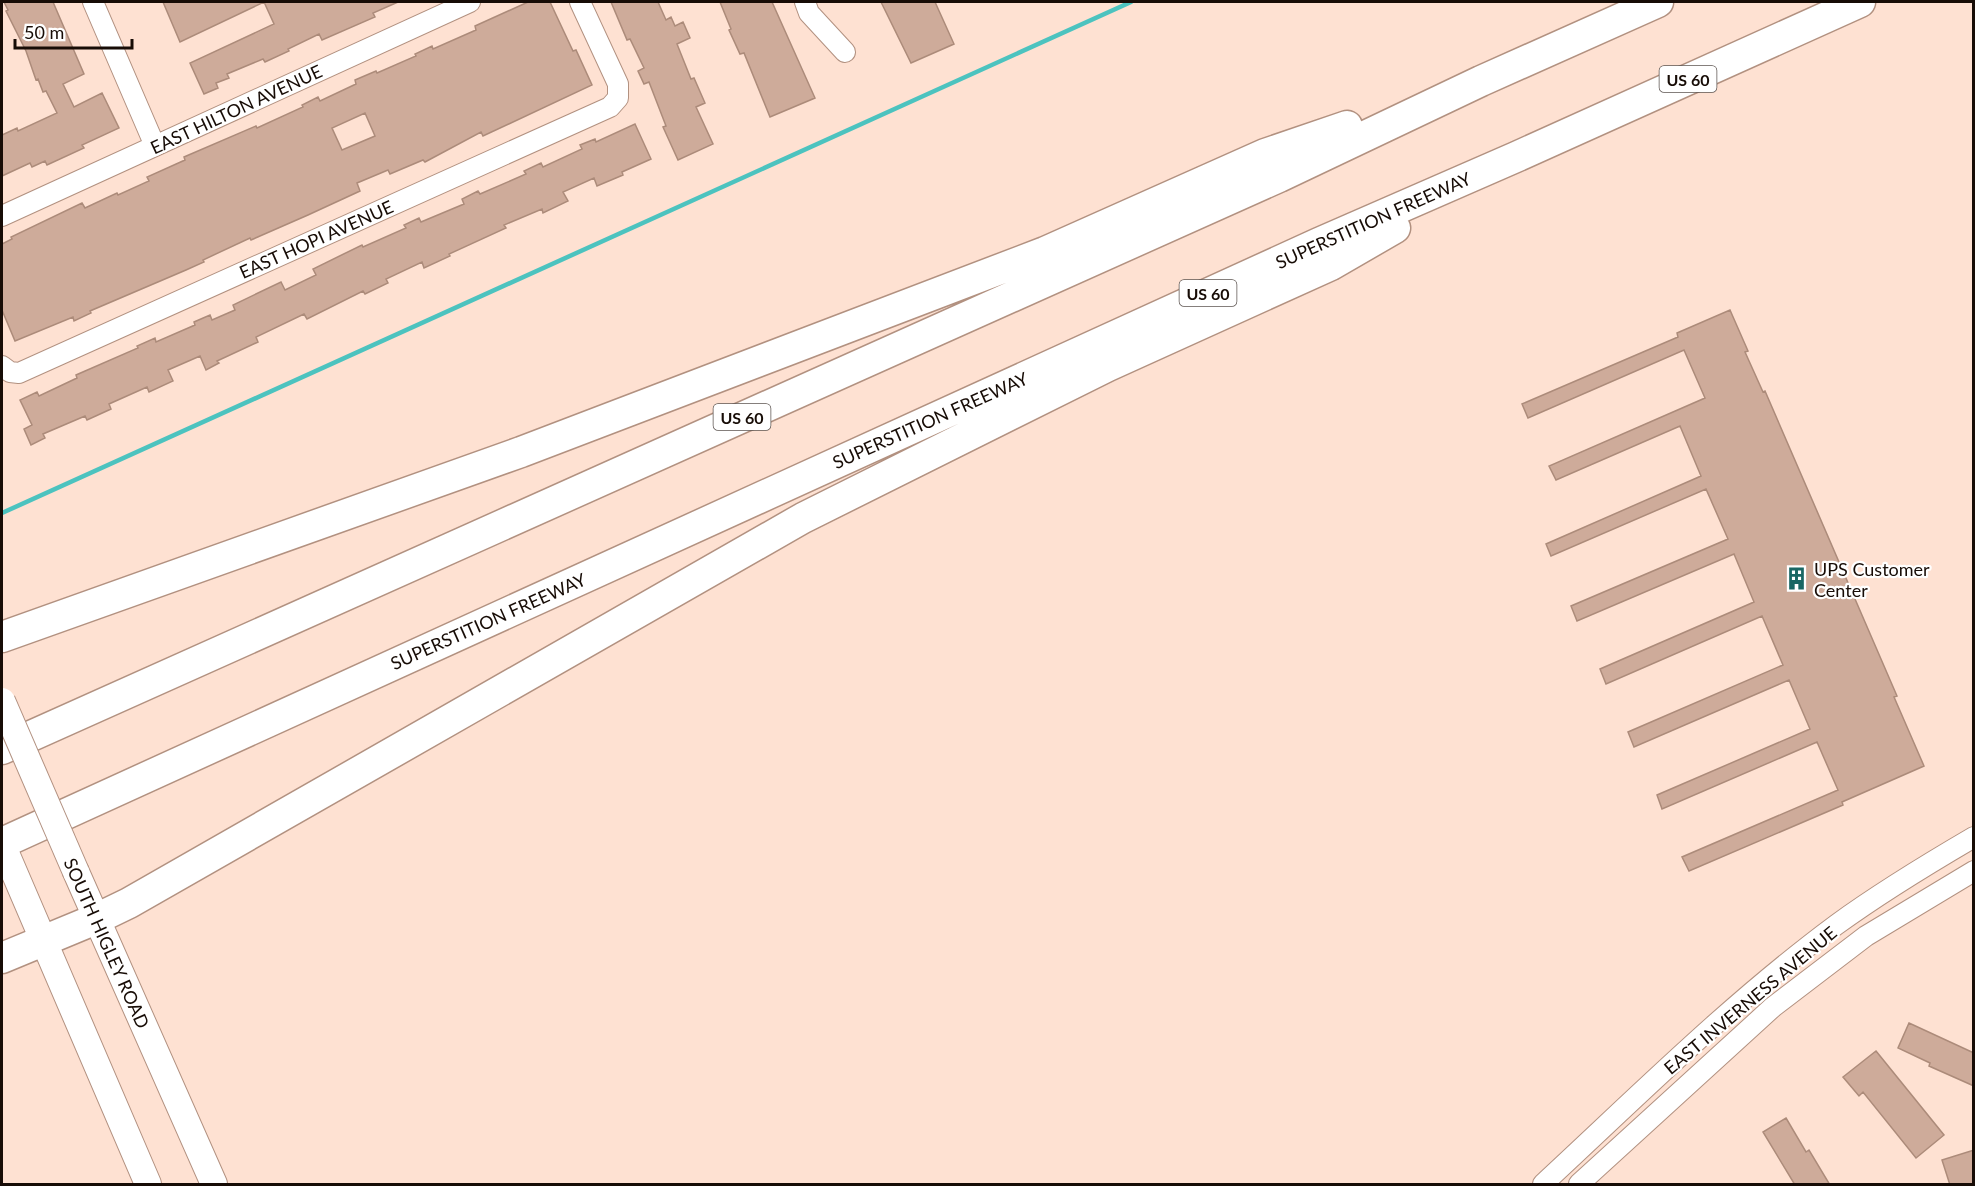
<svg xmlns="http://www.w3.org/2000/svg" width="1975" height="1186" font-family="Lato,sans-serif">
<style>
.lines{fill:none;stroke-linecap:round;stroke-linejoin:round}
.stream{stroke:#4cc3bf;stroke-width:4.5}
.building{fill:#ceab9a;stroke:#ac8b7a;stroke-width:1.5;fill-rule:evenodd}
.minor-casing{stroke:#b29180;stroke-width:22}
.major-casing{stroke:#b29180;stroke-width:28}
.highway-casing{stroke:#b29180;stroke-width:33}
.minor{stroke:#fff;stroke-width:20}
.major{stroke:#fff;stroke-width:26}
.highway{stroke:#fff;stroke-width:30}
.major-bridge-casing{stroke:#b29180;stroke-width:28;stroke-linecap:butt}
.major-bridge{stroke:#fff;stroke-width:26}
.labels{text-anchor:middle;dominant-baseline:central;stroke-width:4.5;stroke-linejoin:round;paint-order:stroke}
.shield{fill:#fff;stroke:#5d5551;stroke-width:1.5}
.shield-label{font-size:16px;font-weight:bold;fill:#170c06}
.street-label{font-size:18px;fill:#170c06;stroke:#fff}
.poi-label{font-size:18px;fill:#170c06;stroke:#fff;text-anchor:start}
</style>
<rect width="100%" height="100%" fill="#fee1d2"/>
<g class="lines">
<path class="stream" d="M2 513 1131 2"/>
</g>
<path class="building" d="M4 2H53L84 74 63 84 74 107 102 93 119 128 82 145 84 148 47 165 45 161 32 167 30 163 2 176V135L17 128 18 131 57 113 46 91 43 92 38 79 36 80 26 51 6 11 8 10Z
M163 2H398L373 13 375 17 322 40 319 34 288 49 289 51 265 62 263 59 227 74 229 78 216 83 218 88 204 94 190 63 274 24 264 2 180 42Z
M528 2H550L573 51 576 50 592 85 483 136 481 132 425 162 423 160 390 174 388 170 357 183 360 191 308 215 251 240 250 238 203 260 204 262 186 270 90 311 91 313 74 321 73 317 15 341 2 310V244L12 239 11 237 82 203 85 208 117 193 118 195 149 181 147 177 185 160 184 157 256 126 257 128 303 107 302 105 318 97 320 101 356 84 355 80 376 71 377 73 416 56 415 54 432 46 433 49 476 30 475 26ZM365 113 375 136 342 150 332 128Z
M611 2H658L666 20 671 17 675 26 683 22 690 38 677 44 691 79 694 78 705 103 696 107 713 144 678 160 663 127 666 126 649 82 644 84 638 71 644 68 630 39 627 40Z
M720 2H772L815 98 770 117 744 53 740 54 729 30 731 29Z
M881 2H935L954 44 911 63Z
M635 124 651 159 622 172 623 175 597 186 594 178 563 192 568 201 543 213 542 209 504 225 506 228 449 254 450 256 424 268 422 262 386 279 388 283 365 294 363 291 307 319 304 314 256 337 258 342 217 361 219 363 206 370 200 356 168 370 173 381 149 392 147 387 109 404 111 409 87 420 85 416 43 434 45 438 31 445 24 429 32 425 20 400 37 392 39 396 77 378 76 375 138 348 137 346 155 338 156 342 195 325 194 322 210 315 212 320 235 310 233 305 281 282 285 290 316 275 313 269 362 245 363 247 406 228 404 225 419 218 421 222 464 204 462 199 478 191 480 194 526 174 524 171 541 163 543 167 582 149 580 145 595 139 596 142Z
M1730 310 1748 351 1745 352 1763 392 1765 391 1897 696 1894 697 1924 766 1842 802 1843 805 1689 871 1682 857 1838 790 1817 742 1662 809 1657 795 1810 729 1789 680 1634 747 1628 732 1783 665 1762 616 1606 684 1600 669 1754 602 1734 554 1577 621 1571 606 1728 539 1706 489 1551 556 1546 544 1701 476 1680 426 1556 480 1549 466 1705 398 1684 350 1528 418 1522 404 1678 337 1677 333Z
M1909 1023 1974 1053V1086L1929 1066 1930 1063 1898 1048Z
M1876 1051 1944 1135 1916 1158 1863 1092 1859 1096 1843 1077Z
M1786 1118 1806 1152 1809 1150 1830 1185H1795L1763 1132Z
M1974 1150V1185H1950L1942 1160Z"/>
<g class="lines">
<defs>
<path id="minor" d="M93 2 155 146
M805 2 809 13 845 52
M2 216 470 2
M2 366 10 372 19 373 610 107 618 98V84L580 2
M1543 1184C1638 1096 1731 1003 1836 925 1880 893 1926 865 1974 837
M1579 1184 1773 1007 1866 936 1974 871"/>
<path id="major" d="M2 844 148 1184
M76 872 214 1184"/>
<path id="highway" d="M2 637 521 452 1045 252 1265 154 1347 126
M2 749 1279 177 1481 81 1658 2
M2 843 1319 243 1516 157 1860 2
M2 958 96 919 129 903 803 518 1108 366 1331 265 1395 228"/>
</defs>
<use href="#minor" class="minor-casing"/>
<use href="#major" class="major-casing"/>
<use href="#highway" class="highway-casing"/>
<use href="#minor" class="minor"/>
<use href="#major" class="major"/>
<use href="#highway" class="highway"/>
<defs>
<path id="major-bridge" d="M2 701 76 872"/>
</defs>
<use href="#major-bridge" class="major-bridge-casing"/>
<use href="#major-bridge" class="major-bridge"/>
</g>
<defs>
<symbol id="building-bare" viewBox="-9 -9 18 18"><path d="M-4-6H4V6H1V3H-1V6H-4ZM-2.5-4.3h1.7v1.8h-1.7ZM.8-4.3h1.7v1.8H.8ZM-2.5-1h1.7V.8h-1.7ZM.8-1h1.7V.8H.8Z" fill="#196663" stroke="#fff" stroke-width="2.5" paint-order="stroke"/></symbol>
</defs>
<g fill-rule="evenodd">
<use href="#building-bare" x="1780" y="562" width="33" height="33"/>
</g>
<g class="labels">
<g class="shield">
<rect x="1659.5" y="66" width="57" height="26" rx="4.5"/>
<rect x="1179.5" y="280" width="57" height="26" rx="4.5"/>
<rect x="713.5" y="404" width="57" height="26" rx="4.5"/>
</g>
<g class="shield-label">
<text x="1688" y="79">US 60</text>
<text x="1208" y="293">US 60</text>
<text x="742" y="417">US 60</text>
</g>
<g class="street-label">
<text transform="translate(236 109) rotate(-25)">EAST HILTON AVENUE</text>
<text transform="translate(1373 220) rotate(-24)">SUPERSTITION FREEWAY</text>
<text transform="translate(316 239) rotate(-24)">EAST HOPI AVENUE</text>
<text transform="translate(930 420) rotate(-24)">SUPERSTITION FREEWAY</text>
<text transform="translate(488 621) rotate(-24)">SUPERSTITION FREEWAY</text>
<text transform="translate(107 943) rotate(66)">SOUTH HIGLEY ROAD</text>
<text transform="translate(1750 1000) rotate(-40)">EAST INVERNESS AVENUE</text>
</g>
<g class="poi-label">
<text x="1814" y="569">UPS Customer<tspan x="1814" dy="21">Center</tspan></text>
</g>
</g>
<rect width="1975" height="1186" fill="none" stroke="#170c06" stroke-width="6"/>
<path d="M15 39v9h117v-9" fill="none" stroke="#170c06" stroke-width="3"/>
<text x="24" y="39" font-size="18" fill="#170c06" stroke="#ffffff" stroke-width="4.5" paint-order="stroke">50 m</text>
</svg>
